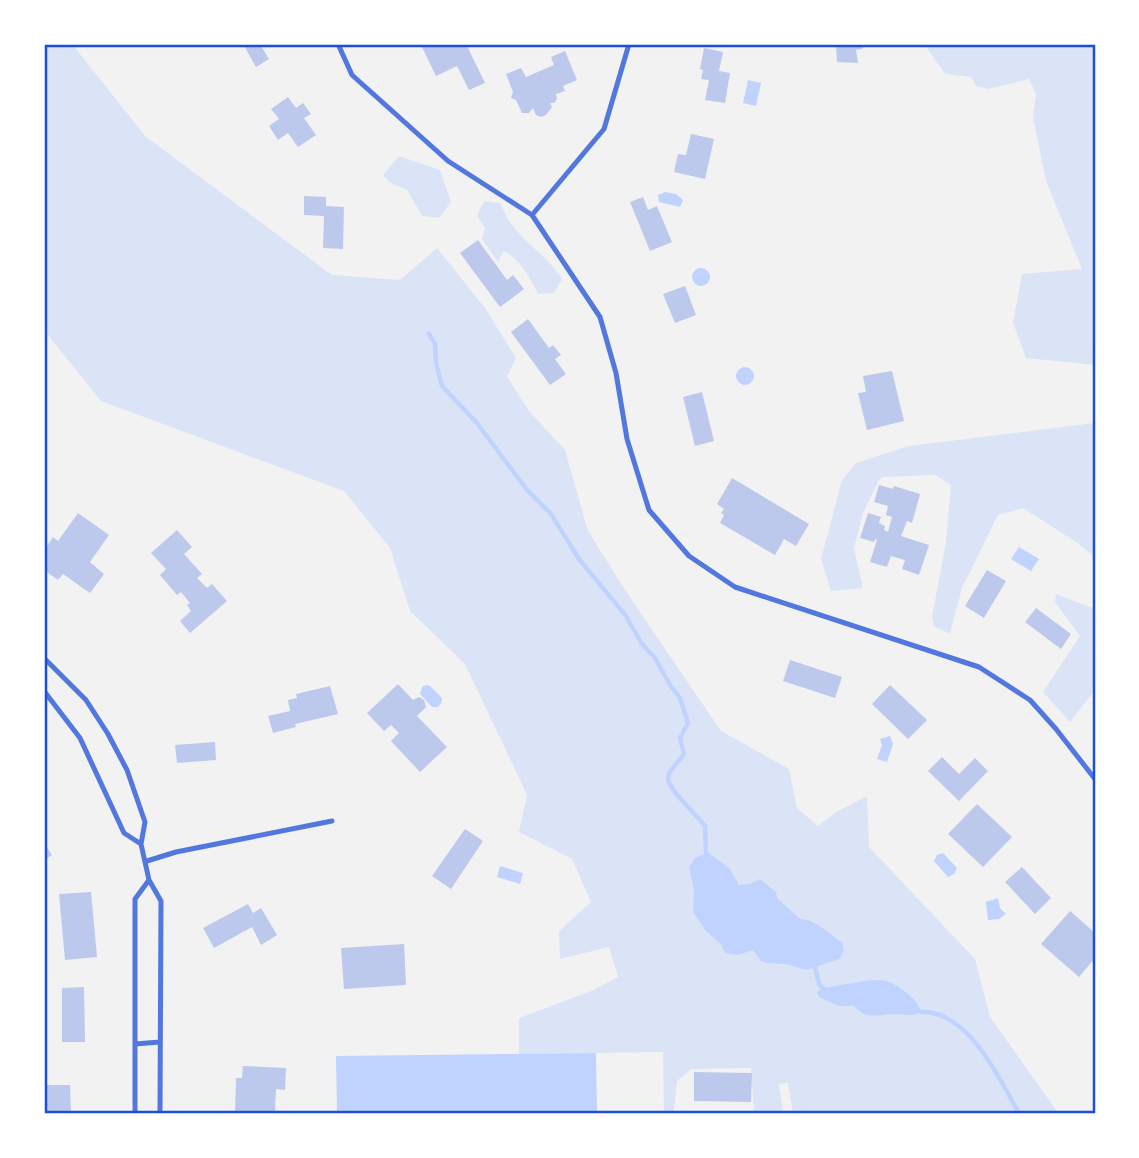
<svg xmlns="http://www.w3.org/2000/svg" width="1139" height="1158" font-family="'Archivo Narrow',sans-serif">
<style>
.green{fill:#dbe4f7}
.water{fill:#bfd3fe}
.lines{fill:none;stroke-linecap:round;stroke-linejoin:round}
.stream{stroke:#bfd3fe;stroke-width:4.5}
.building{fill:#bdc9ec}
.minor{stroke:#5277de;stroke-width:5}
.neatline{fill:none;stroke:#1d4ed8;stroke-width:2.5}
</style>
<rect width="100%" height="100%" fill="#f2f2f2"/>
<path class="green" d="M44 44H72L146 137 332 275 400 280 437 248 485 308 516 358 507 377 529 411 565 450 588 531 627 593 721 731 789 769 797 808 818 826 836 812 867 796 869 847 975 959 990 1017 1059 1114H793L788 1083 779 1084 783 1114H754L751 1068 691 1069 677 1081 674 1110 677 1114H664L663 1052 519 1054V1018L591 991 618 977 609 947 560 959 559 931 591 902 572 859 519 832 527 795 465 664 410 611 390 548 344 491 101 401 44 330Z
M924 44H1095V365L1026 358 1013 323 1022 274 1082 269 1046 181 1033 117 1036 94 1029 79 988 89 976 86 971 77 945 74Z
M399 156 440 170 451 202 439 218 422 216 407 190 389 182 383 175Z
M484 201 501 203C510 236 544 250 562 279L554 293 538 294C529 277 522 261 504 251L498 262 482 239 485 228 477 215Z
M1095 423V558L1079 544 1023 508 998 515 962 588 950 634 934 626 932 617 946 542 951 485 935 475 883 477 879 480 863 513 854 548 863 588 831 591 821 559 842 480 856 463 909 446Z
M1056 594 1095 609V690L1070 722 1043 692 1080 636 1055 602Z"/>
<path class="water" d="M748 80 761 83 756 106 743 103Z
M665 192 676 194 683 200 680 207 659 202 658 195Z
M692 277a9 9 0 1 1 18 0a9 9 0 1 1-18 0Z
M736 376a9 9 0 1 1 18 0a9 9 0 1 1-18 0Z
M1019 547 1039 559 1031 571 1011 559Z
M426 685 430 686 442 698 441 704 437 707H432L420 694 422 687Z
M890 736 893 744 887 762 877 759 882 745 880 739Z
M708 852 730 869 739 885 749 884 760 879 776 892 777 898 800 919C816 919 828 934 842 942L844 950 839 959 806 970 786 964 766 963 760 960 753 950 738 955 725 953 721 944 706 931 693 912 694 890 689 867 695 858Z
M943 853 957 868 954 874 948 877 934 861 937 855Z
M500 866 523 873 520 884 497 877Z
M998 898 1000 908 1006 914 999 919 988 920 986 902Z
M871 980C875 981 879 980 882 980 896 982 918 999 921 1012 912 1017 907 1014 898 1014 880 1013 868 1022 854 1006H839L819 997 817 992 823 988Z
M596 1053 597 1114H337L336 1056Z"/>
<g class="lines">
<path class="stream" d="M429 334 435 344 436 363 442 386 477 423 527 490 551 514 579 559 626 616 642 644 655 658 670 685 680 698 688 723 680 738 684 754C680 761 669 769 668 777 666 788 698 816 705 826L706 853
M815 966 819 984 823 988
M921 1012C968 1010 1000 1079 1019 1114"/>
</g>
<path class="building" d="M243 44H260L269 59 256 67Z
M466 44 485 83 469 90 457 66 436 76 421 45Z
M836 44H866L862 49 856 50 858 63 837 62Z
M704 48 723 52 719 71 730 73 725 103 705 100 709 80 701 79 703 70 700 69Z
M565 51 577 80 563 86 565 91 556 94 557 99 554 103H550L552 107 546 115 541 117 536 115 533 108 529 113H522L516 100 511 98 513 92 506 74 521 68 526 77 554 65 551 57Z
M288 97 296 108 303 103 311 114 304 118 316 135 298 147 288 133 278 140 269 126 279 119 271 109Z
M691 134 714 139 705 179 674 172 678 154 686 155Z
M304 196 326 197V206L344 207 343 249 323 248 324 216 304 215Z
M643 197 648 210 657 206 672 242 650 251 630 202Z
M478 240 507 280 513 275 524 289 500 307 460 253Z
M685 286 696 315 675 323 663 294Z
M528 319 549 348 553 345 561 355 555 359 566 374 550 385 511 332Z
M892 371 904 421 867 430 858 393 866 392 863 376Z
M702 392 714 441 695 446 683 397Z
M732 478 809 524 796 546 784 539 775 555 720 523 724 515 721 513 724 509 717 504Z
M879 485 893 489 894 486 920 494 912 523 907 521 901 536 929 545 919 575 902 569 905 560 891 556 887 567 870 562 877 540 875 539 874 542 860 538 868 513 881 517 879 523 885 526 884 530 888 532 892 517 886 515 888 506 874 502Z
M78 513 109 535 90 562 104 574 90 593 63 574 58 580 44 570 47 562 44 560V550L53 537 58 541Z
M177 530 192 547 184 554 202 574 197 578 207 588 212 584 227 601 190 633 180 621 191 611 187 605 190 603 181 592 177 595 160 575 166 569 151 553Z
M987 570 1006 581 984 618 965 606Z
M1036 608 1071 634 1061 649 1025 622Z
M790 660 842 677 835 698 783 681Z
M398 684 413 700 419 697 424 700 426 707 417 716 447 747 420 772 391 741 399 733 391 725 384 731 367 713Z
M890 685 927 720 908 739 872 704Z
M330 686 338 714 295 724 296 727 273 733 268 716 290 711 288 700 297 698 296 694Z
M215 742 216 760 177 763 175 745Z
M942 757 959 774 975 758 988 771 959 801 928 771Z
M977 804 1012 837 983 867 948 834Z
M465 829 483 841 451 889 432 876Z
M44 843 52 855 44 860Z
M1022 867 1051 898 1035 914 1005 882Z
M91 892 97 957 65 960 59 894Z
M248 904 253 913 261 908 277 935 261 945 252 927 214 948 203 928Z
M1070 911 1095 933V958L1079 977 1041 944Z
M404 944 406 985 344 989 341 948Z
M84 987 85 1042H62V988Z
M243 1066 286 1068 285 1090 276 1089 275 1111H279V1114H237V1111H235L236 1078H242Z
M694 1072 752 1073 751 1102 694 1101Z
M44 1085H70L71 1114H44Z"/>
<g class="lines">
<path class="minor" d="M338 44 352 75 448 161 532 215 600 317 616 373 627 439 649 510 689 556 735 587 979 667 1030 700 1056 729 1095 779
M532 215 604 129 629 44
M44 658 86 700 108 734 127 770 145 822 141 844 149 880 161 901 160 1114
M44 691 80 738 124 833 141 844
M147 861 176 852 332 821
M135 1044 160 1042
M135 1114V899L149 880"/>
</g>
<rect width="1139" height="1158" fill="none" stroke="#ffffff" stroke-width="91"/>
<rect x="46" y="46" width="1048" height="1066" class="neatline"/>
</svg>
